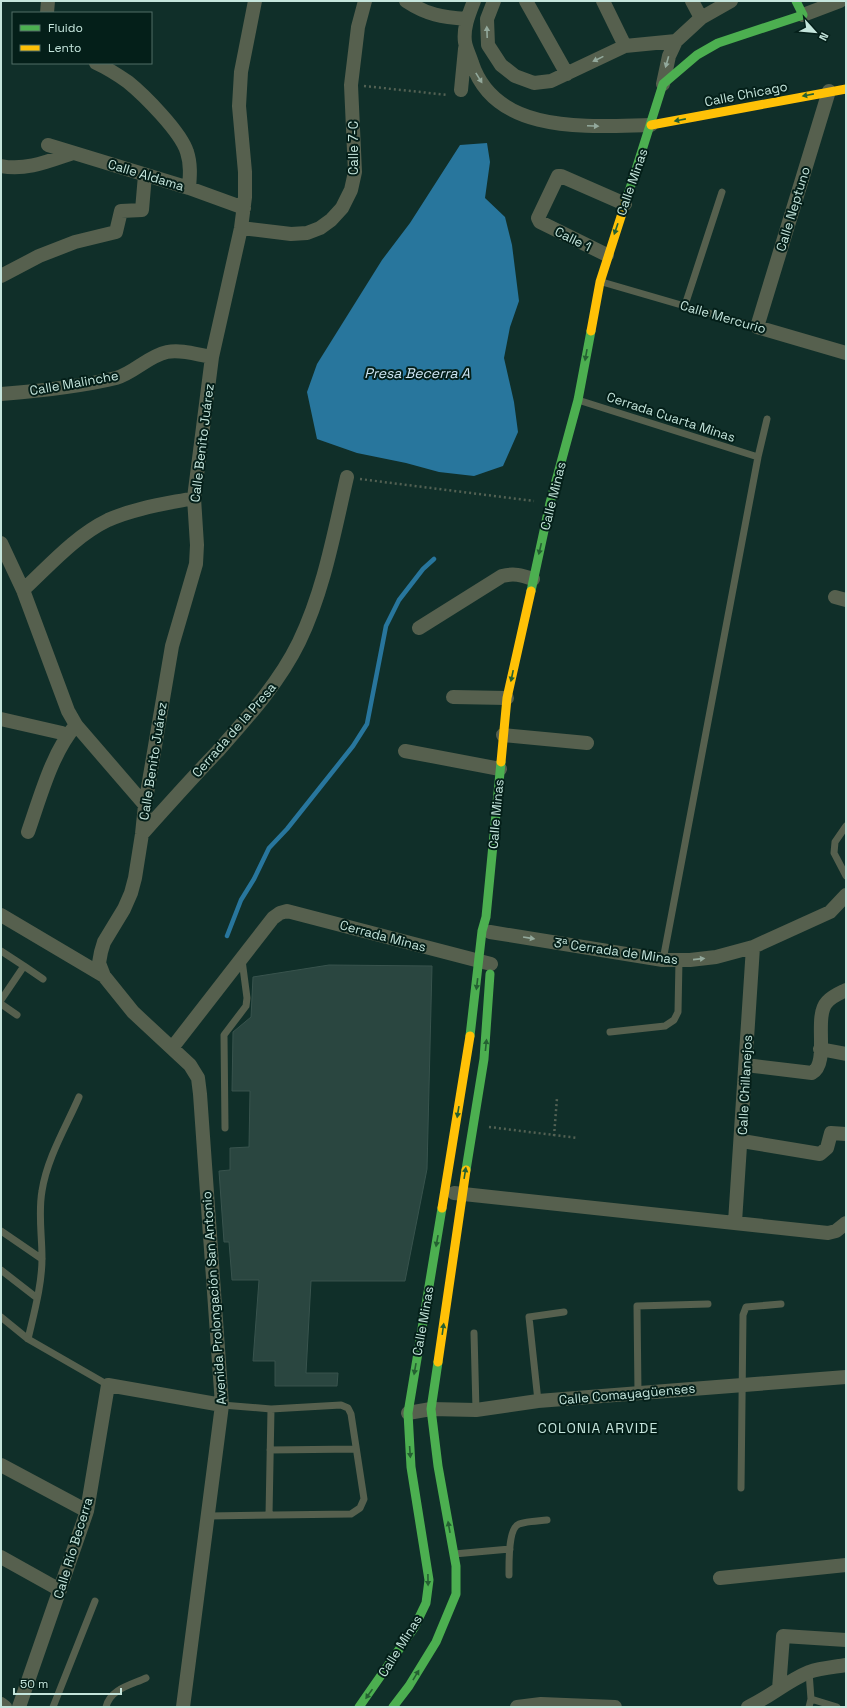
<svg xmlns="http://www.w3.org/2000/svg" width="847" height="1708" font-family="'Space Grotesk',sans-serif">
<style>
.water{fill:#28769d}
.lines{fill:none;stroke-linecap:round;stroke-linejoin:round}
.stream{stroke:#28769d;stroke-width:4.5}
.building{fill:#2a4640;stroke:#38534d}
.path{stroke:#536153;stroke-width:2.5;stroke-dasharray:2 3;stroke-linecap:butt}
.lane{stroke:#56604e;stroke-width:7}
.street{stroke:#56604e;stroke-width:14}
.fast{stroke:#4caf50;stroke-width:9}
.slow{stroke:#ffc107;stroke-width:9}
.oneway{fill:#93a99c}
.oneway2{fill:#246032}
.labels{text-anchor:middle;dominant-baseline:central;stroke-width:4;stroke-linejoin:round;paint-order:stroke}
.street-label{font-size:13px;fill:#c5e5dc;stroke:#041f19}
.water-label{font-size:14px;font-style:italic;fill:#d0e7f6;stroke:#041f19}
.neighbourhood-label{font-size:14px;letter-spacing:1px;fill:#c5e5dc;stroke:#041f19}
</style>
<rect width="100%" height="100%" fill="#102f29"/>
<path class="water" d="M487 143 490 162 485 198 505 217 512 245 519 301 510 327 504 358 514 402 518 432 503 466 474 476 439 472 406 463 357 453 317 439 307 392 317 364 382 260 410 223 460 145Z"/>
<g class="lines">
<path class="stream" d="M227 936 241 900 254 879 269 848 287 829 322 785 353 746 367 724 386 626 399 600 423 569 434 559"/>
</g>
<path class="building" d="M329 965 432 966 427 1169 405 1281H311L306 1373H338L337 1386H275V1361H253L259 1280H232L229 1242H224L219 1171 230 1170V1148L249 1147 250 1091H232L233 1032 251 1017 253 977Z"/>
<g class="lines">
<path class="path" d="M364 86 448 95
M360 479 534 501
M489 1127 578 1138
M554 1136 557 1098"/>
<path class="lane" d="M602 282 757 327
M685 305 722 192
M578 400 758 457
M846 826 835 842 834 853 846 876
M1 951 24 966 1 1000
M663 960 758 457 767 419
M24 966 43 979
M1 1004 17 1015
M610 1032 665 1026 674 1020 678 1012 679 960
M225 1128 224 1035 246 1006 247 998 242 960
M1 1231 42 1259
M1 1270 37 1298
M1 1317 28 1339 108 1385
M474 1333 476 1410
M28 1339C34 1313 42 1285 42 1258 42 1235 38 1213 42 1191 47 1158 66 1127 79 1097
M638 1393 637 1306 708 1304
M538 1401 529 1317 564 1312
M270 1450 356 1449
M741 1488 743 1315 746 1307 781 1304
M269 1515 271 1409
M208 1516 351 1514 360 1508 364 1499 351 1414 348 1408 341 1405 271 1409 222 1405
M454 1554 510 1549
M509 1575C509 1564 508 1528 519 1524 527 1521 539 1521 547 1520
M811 1699 837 1707
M53 1707 95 1601
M106 1707C110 1689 131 1685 146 1678
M809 1707 811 1699 809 1672"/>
<path class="street" d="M406 1C427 15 442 17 467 19
M474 1C469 14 463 28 465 42 466 49 470 56 472 63 496 136 590 126 651 125
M494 1 487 19 488 45 501 65 515 76 534 83 551 81 625 46 676 41 701 18 731 1
M526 1 567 74
M603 1 625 46
M692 1 701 18
M47 13 48 1
M803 15 840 1
M96 63C107 68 118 75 128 82 144 95 181 132 187 152 191 164 190 176 189 188
M663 84 669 56 676 41
M461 90 465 49
M829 91 757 327 846 353
M48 145 189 188 244 208
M1 166C26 171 49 161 73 153
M241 228 291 234 307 233 320 228 331 220 342 208 351 190 355 172 351 85 358 27 365 1
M607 255 540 222 538 218 558 176H561L625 204
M1 276 39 256 75 242 116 232 121 211 142 210 145 175
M1 394C39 391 79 387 116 378 134 373 148 356 167 352 182 349 198 355 212 357
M1 543 23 590 68 711 76 725 145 805
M23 590C49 566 75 536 108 520 135 508 165 504 194 498
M835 597 846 600
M419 628 502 576C514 573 521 575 533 579
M453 697 507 698
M1 719 62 733
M503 735 587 743
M405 751 500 769
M28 832C40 798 52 752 76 725
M142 834C167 806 192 778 218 751 248 717 279 683 299 642 324 590 334 533 347 477
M1 915 104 976
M490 932 663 960H690L716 957 753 947 830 912 846 895
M172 1048 273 918 280 913 287 911 491 964
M820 1049 846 1054
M746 1065 812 1073C830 1063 813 1017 827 1002 832 996 840 993 846 990
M742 1141 820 1154 827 1148 831 1133 846 1134
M454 1193 828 1233 836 1231 846 1223
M735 1222 753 947
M408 1413 431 1409 476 1410 538 1401 846 1377
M1 1465 87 1511
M1 1557 60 1590
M720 1578 846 1565
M779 1689 783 1636 846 1640
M1 1704 5 1707
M19 1707 87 1511 108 1385 222 1405
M183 1707 222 1405 200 1094 198 1078 190 1065 133 1012 104 976 99 963 101 952 104 942 124 909 131 893 135 878 142 834 145 805 172 646 196 564 197 545 194 498 212 357 241 228 245 197V172L239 106 241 72 255 1
M517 1707 541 1704 615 1707
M748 1707C770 1697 787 1681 809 1672 820 1668 834 1667 846 1665"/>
<path class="fast" d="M626 201 663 84 697 55 718 43 803 15 796 1
M531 591 550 503 578 400 591 331
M470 1036 482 931 486 917 501 762
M466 1170 484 1059 490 974
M359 1707 414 1628 426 1603 429 1580 411 1467 408 1413 442 1208
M393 1707 409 1686 436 1642 456 1594V1566L438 1466 431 1409 438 1362"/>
<path class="slow" d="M651 125 846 89
M591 331 600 282 626 201
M501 762 507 698 531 591
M442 1208 470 1036
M438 1362 466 1170"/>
</g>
<defs><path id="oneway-solid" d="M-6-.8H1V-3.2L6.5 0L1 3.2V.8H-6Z"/></defs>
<g class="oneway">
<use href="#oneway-solid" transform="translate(487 32) rotate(-92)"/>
<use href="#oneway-solid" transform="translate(598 59) rotate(154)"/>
<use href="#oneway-solid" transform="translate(667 62) rotate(106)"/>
<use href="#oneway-solid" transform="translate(479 78) rotate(58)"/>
<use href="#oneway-solid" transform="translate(593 126) rotate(2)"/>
<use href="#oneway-solid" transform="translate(529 938) rotate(9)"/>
<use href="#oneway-solid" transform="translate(699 959) rotate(-6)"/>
</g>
<g class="oneway2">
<use href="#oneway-solid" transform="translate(808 95) rotate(169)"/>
<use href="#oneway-solid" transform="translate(680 120) rotate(169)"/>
<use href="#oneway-solid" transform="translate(616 229) rotate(109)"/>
<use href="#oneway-solid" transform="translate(586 355) rotate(100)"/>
<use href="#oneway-solid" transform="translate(540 549) rotate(103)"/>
<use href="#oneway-solid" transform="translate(512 676) rotate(102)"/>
<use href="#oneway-solid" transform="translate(477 984) rotate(97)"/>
<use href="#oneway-solid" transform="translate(486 1045) rotate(-84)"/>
<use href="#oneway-solid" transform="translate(458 1112) rotate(99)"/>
<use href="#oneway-solid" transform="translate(465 1173) rotate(-81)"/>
<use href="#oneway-solid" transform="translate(437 1241) rotate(100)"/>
<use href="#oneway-solid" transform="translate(443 1329) rotate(-82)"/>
<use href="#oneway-solid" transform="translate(415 1369) rotate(100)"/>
<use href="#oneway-solid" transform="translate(410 1452) rotate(86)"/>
<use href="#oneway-solid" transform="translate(449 1527) rotate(-100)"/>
<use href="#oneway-solid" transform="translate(428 1580) rotate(89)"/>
<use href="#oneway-solid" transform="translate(416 1675) rotate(-59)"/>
<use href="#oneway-solid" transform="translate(369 1694) rotate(125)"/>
</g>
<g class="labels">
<g class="street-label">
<text transform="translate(746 94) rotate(-11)">Calle Chicago</text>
<text transform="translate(353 148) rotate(-90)">Calle 7-C</text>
<text transform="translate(146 175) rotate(17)">Calle Aldama</text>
<text transform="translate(632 182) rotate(-71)">Calle Minas</text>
<text transform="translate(793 209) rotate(-73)">Calle Neptuno</text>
<text transform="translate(573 239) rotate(26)">Calle 1</text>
<text transform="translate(723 317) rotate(16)">Calle Mercurio</text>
<text transform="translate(74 383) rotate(-10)">Calle Malinche</text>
<text transform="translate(671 417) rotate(18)">Cerrada Cuarta Minas</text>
<text transform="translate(202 443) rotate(-83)">Calle Benito Juárez</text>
<text transform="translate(553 496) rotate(-76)">Calle Minas</text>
<text transform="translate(234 730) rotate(-49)">Cerrada de la Presa</text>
<text transform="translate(153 761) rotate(-81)">Calle Benito Juárez</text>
<text transform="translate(496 814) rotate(-85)">Calle Minas</text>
<text transform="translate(383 936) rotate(15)">Cerrada Minas</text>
<text transform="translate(616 951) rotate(8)">3ª Cerrada de Minas</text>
<text transform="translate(745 1085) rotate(-87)">Calle Chillanejos</text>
<text transform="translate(214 1298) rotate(-94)">Avenida Prolongación San Antonio</text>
<text transform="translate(423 1321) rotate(-80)">Calle Minas</text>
<text transform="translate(627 1394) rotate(-5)">Calle Comayagüenses</text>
<text transform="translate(73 1548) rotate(-73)">Calle Río Becerra</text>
<text transform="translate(400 1646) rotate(-58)">Calle Minas</text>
</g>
<g class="water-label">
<text x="417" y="373">Presa Becerra A</text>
</g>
<g class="neighbourhood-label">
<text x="598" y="1428">COLONIA ARVIDE</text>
</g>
</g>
<rect width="847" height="1708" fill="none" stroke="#c5e5dc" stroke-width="4"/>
<rect x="12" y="12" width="140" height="52" fill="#041f19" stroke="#516e67"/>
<rect x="20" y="25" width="20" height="6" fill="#4caf50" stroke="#516e67"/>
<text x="48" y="32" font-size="12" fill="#c5e5dc">Fluido</text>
<rect x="20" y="45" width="20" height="6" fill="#ffc107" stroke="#516e67"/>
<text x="48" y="52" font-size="12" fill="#c5e5dc">Lento</text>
<g transform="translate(815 32) rotate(117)" stroke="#041f19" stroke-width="3" paint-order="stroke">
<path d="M0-3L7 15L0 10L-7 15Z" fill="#c5e5dc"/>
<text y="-6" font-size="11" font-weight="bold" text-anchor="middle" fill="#c5e5dc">N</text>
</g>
<path d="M14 1688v6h107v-6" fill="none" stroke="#c5e5dc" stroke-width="2"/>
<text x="20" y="1688" font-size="12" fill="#c5e5dc" stroke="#041f19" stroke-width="3" paint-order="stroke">50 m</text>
</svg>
